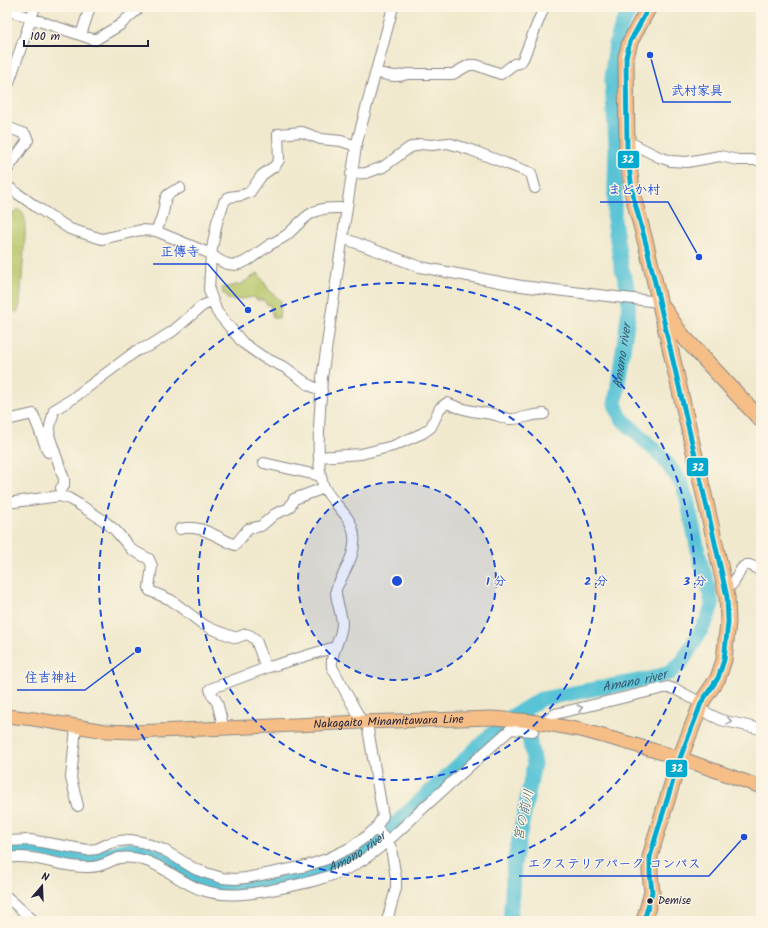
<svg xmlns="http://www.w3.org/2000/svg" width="768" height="928" font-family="Kalam,'Klee One',sans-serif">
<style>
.green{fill:#b5c466;stroke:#6c7350}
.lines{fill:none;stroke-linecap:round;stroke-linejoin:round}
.river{stroke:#59c3d5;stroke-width:15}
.minor-casing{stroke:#898684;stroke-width:12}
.major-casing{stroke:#898684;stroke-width:15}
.highway-casing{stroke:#898684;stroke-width:17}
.minor{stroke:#fff;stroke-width:10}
.major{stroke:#f6be87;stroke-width:13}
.highway{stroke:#f6be87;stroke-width:15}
.bus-1-casing{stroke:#fcf5e5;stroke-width:8}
.bus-1{stroke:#00a9ce;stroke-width:5}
.oneway{stroke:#9c9ca7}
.ring{fill:none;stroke:#1d4ed8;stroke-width:2;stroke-dasharray:7 5}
.bus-dot{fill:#22223b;stroke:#fcf5e5;stroke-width:1.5}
.labels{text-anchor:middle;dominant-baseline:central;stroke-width:3;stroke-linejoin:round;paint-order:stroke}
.bus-label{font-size:11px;fill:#22223b;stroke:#fcf5e5;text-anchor:start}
.street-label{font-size:12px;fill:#22223b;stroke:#fcf5e5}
.water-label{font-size:13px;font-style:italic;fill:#355a71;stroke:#fcf5e5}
.centre{fill:#1d4ed8;stroke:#fcf5e5;stroke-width:2}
.ring-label{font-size:12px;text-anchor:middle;font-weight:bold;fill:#1d4ed8;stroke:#fcf5e5;stroke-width:3;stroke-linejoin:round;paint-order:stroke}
.leader{fill:none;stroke:#1d4ed8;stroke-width:1.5}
.callout-dot{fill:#1d4ed8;stroke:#fcf5e5;stroke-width:1.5}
.callout-label{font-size:13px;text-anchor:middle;font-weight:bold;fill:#1d4ed8;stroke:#fcf5e5;stroke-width:3;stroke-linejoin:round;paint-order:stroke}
.line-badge{stroke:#fcf5e5;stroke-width:1.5}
.badge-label{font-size:11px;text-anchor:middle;font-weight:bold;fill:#fff}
</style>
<rect width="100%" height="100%" fill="#fcf5e5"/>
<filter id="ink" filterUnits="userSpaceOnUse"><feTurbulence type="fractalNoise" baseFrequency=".025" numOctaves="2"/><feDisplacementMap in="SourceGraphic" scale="8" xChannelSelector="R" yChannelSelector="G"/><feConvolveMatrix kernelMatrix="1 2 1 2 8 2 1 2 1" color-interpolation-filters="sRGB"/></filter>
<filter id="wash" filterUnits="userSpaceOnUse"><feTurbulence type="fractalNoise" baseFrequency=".012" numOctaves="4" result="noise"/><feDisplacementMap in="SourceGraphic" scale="16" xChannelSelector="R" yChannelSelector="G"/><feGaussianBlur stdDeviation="0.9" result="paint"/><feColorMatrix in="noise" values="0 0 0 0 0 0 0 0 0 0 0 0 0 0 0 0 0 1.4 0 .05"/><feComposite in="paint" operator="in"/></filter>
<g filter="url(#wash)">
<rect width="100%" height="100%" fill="#f0e9ce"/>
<path class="green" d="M17 209 23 213 25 219V236L20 305 17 313 7 305V220Z
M258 273 269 290 281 301 279 318H273L270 305 266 304 264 300H256L255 297 233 300 227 299V295L223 294 222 288 241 284Z"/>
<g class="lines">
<g class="river">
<path id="s1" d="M7 849C17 848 27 847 37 849 57 852 76 862 97 858 111 855 122 847 138 849 158 852 179 873 199 881 209 884 219 887 229 888 235 888 241 887 247 886 276 883 318 875 344 862 356 856 368 847 379 839L495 731 511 717 541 699 653 678 669 673 682 662 707 620 712 605 708 584 701 564 686 495 682 484 663 458 621 418 615 404 628 317 629 292 621 266 614 220 616 146 612 82 613 64 616 43 622 25 632 7"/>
<path d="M510 921 514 864 534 764 525 717"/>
</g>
</g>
</g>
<g filter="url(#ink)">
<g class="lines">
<defs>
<path id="minor" d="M7 10 95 40 120 25 140 7
M81 35 90 7
M376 72C387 75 396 78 407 74H453L469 65H476L501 74 514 64 520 63 523 59 544 7
M7 88 35 7
M7 127 25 134 28 140 7 170
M627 141 659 157 671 161 687 162 720 156 738 160H761
M351 174 366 173 383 167 409 148 420 144 432 145 448 143 471 150 531 173 535 188
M7 186 35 206 70 229 102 239 141 230 156 231 211 254C236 276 247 260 268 246 275 241 283 239 289 233 297 226 303 218 312 213 322 207 335 208 346 208
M156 231C158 226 161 221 162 216 168 199 159 197 180 188
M343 238 420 267 521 286 659 302
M322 391 309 385 286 368 263 357 243 343 217 312 209 290 211 254 217 222 224 202 229 197 243 195 250 192 262 175 275 166 279 160 278 134 302 132 321 139 341 141 356 146
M7 420 33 414 48 452
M319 457 361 454 393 446 423 433 431 427 440 408 447 403C462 410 476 412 492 414 498 415 504 419 511 419 522 419 533 414 544 414
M264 463 321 476
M61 488 64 486V479L49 435 50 427 54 410 72 399 136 351 151 345 173 331 202 306 213 301
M7 503 59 496 68 498 80 505 103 520 115 530 132 550 149 559 152 566 149 587 150 591 171 600 204 625 212 629 236 638 246 634 251 636 256 640 266 668
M180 529C200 523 218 538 235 545L248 529 261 526 275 514 289 508 294 499 324 488
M725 591C728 588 732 585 734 582 742 570 742 556 761 572
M699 709 721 720 761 729
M362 722 332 667C330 652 342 639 342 623 342 614 335 599 336 590 336 587 340 582 341 579 347 566 356 552 354 536 353 516 332 504 324 487 314 463 321 405 322 378L356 146 393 7
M545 723 555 714 668 687 677 690 701 703
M76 727 71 778 78 806
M224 729 217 702 212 695 210 689 266 668 335 647
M376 828 388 841 391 848 396 878V888L387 921
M7 841 30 840 87 850 97 849 110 843 119 841 130 840 142 842 164 850 195 869 206 873 222 878 235 879 246 878 306 866 327 859 350 848 367 836 376 828 383 816 367 723
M7 858C36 853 62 869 90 867 103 867 109 861 119 858 126 857 136 858 143 860 163 865 181 883 202 890 227 898 251 894 276 889 302 884 327 879 351 867 377 853 398 832 419 812 450 784 480 756 511 729L533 731
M7 897 34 921"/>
<g id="major">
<path id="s2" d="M7 716 34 719 105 731 135 732 362 722 492 718 531 721 581 730 621 741 680 758 761 787"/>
</g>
<path id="highway" d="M664 309 680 333 761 420
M644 921 652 892 650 873V857L655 839 680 758 699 709 701 703 718 678 724 660 728 622 727 597 711 525 646 244 633 196 627 151 626 57 630 42 649 7"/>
</defs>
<use href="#minor" class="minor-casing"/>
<use href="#major" class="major-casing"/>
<use href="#highway" class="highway-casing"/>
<use href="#minor" class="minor"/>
<use href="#major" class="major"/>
<use href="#highway" class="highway"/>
<defs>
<path id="bus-1" d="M644 921 652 892 650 873V857L655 839 680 758 699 709 701 703 718 678 724 660 728 622 727 597 711 525 646 244 633 196 627 151 626 57 630 42 649 7"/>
</defs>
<use href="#bus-1" class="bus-1-casing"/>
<use href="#bus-1" class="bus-1"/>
</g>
<defs><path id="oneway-chevron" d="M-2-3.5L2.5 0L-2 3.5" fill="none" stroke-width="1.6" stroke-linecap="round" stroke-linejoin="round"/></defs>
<g class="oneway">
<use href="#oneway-chevron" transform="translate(580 708) rotate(-14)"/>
<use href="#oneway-chevron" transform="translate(729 721) rotate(12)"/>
</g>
</g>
<circle cx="397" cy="581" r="99" fill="#1d4ed8" fill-opacity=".12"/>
<g class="ring">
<circle cx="397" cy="581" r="99"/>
<circle cx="397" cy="581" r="199"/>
<circle cx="397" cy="581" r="298"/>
</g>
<circle class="bus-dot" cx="650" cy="901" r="3.5"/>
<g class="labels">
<g class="bus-label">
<text x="658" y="901">Demise</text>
</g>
<g class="street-label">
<text stroke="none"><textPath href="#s2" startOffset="383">Nakagaito Minamitawara Line</textPath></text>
</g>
<g class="water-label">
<text stroke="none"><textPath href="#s1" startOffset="1100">Amano river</textPath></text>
<text stroke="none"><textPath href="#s1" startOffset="704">Amano river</textPath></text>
<text transform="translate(524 815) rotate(-78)">宮の前川</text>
<text stroke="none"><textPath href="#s1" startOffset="368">Amano river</textPath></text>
</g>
</g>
<circle cx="397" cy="581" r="6" class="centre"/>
<g class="ring-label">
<text x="496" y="585">1 分</text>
<text x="596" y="585">2 分</text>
<text x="695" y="585">3 分</text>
</g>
<path class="leader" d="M650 55L663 102H731M699 257L668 202H600M248 310L208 264H153M138 650L85 690H17M744 837L709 876H519"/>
<g class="callout-dot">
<circle cx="650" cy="55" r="4"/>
<circle cx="699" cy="257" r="4"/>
<circle cx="248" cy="310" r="4"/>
<circle cx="138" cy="650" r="4"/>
<circle cx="744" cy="837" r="4"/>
</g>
<g class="callout-label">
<text x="697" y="95">武村家具</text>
<text x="634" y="194">まどか村</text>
<text x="180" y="256">正傳寺</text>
<text x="51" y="682">住吉神社</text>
<text x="614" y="868">エクステリアパーク コンパス</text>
</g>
<g class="line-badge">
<rect x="617" y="150" width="23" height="19" rx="4" fill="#00a9ce"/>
<rect x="686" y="457" width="23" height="20" rx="4" fill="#00a9ce"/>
<rect x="665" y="759" width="23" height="19" rx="4" fill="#00a9ce"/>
</g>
<g class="badge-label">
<text x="628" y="163">32</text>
<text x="698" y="471">32</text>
<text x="677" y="772">32</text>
</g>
<rect width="768" height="928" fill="none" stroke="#fcf5e5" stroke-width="24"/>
<g transform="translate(42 886) rotate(19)" stroke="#fcf5e5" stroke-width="3" paint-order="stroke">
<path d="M0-3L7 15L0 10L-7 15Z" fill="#22223b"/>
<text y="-6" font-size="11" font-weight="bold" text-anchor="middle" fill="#22223b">N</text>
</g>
<path d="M24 40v6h124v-6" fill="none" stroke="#22223b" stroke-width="2"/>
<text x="30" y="40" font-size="12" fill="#22223b" stroke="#fcf5e5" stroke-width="3" paint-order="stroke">100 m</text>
</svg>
